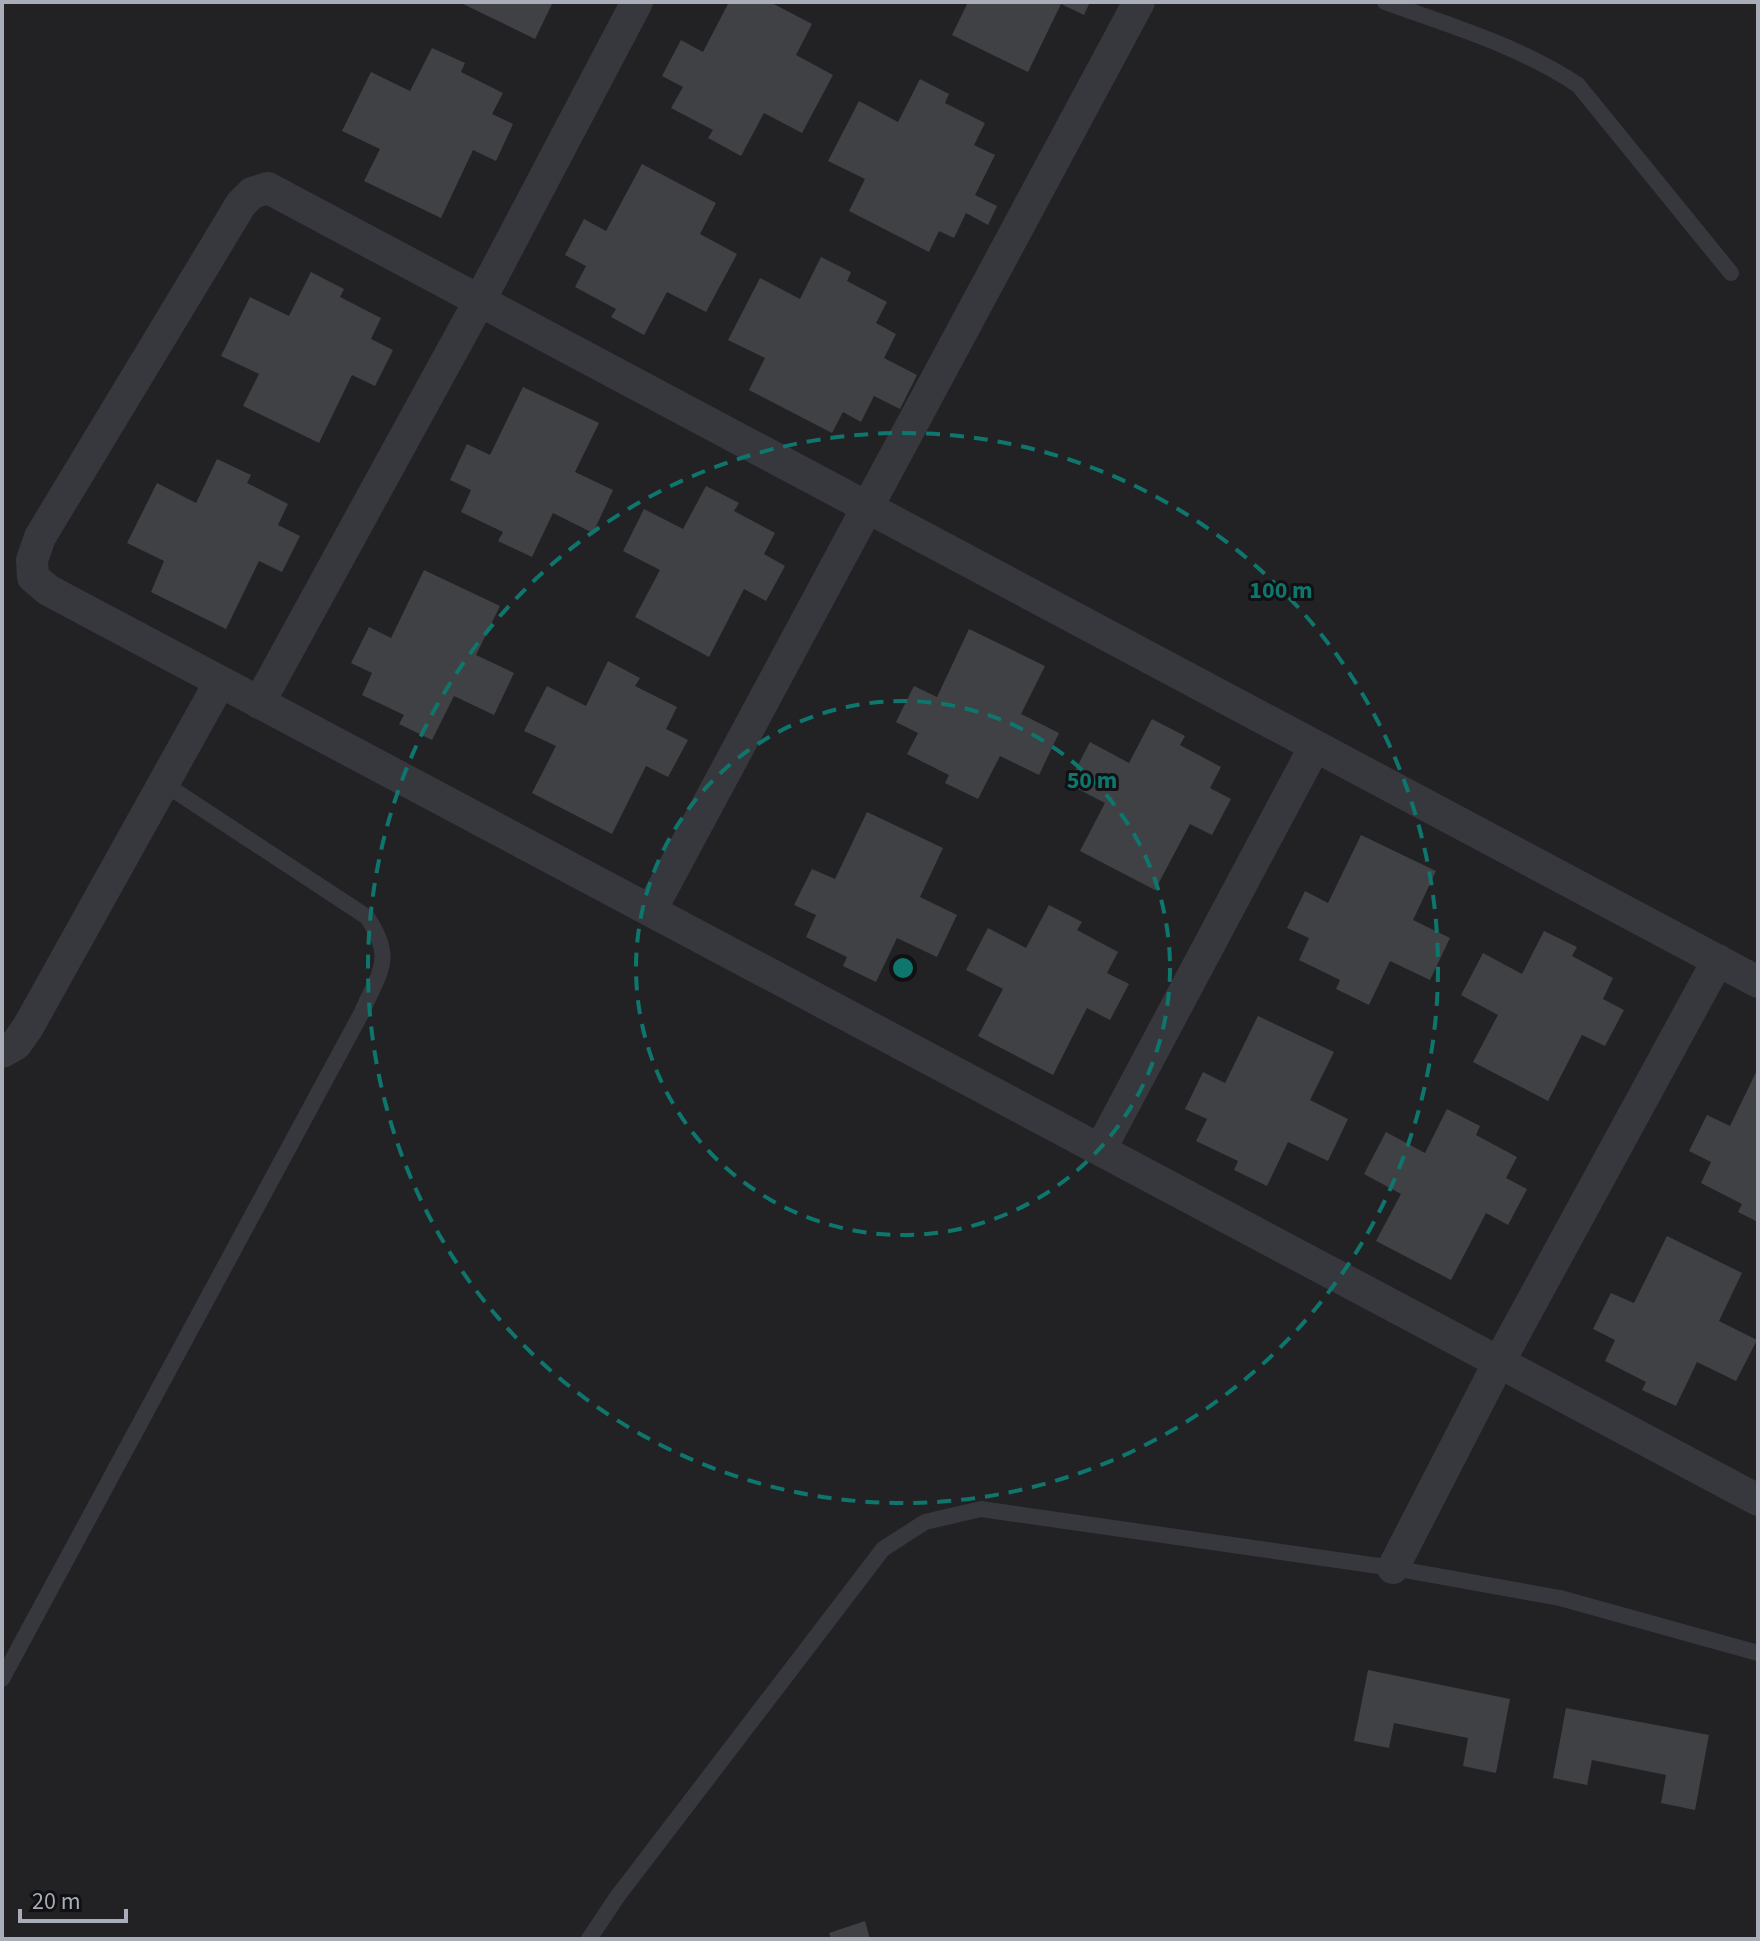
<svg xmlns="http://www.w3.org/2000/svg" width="1760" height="1941" font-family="'Source Sans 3',sans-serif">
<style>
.built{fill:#222225}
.building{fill:#404145}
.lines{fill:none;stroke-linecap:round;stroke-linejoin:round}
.service{stroke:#37383d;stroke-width:16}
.minor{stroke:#37383d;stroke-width:32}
.ring{fill:none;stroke:#0f766e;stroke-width:4;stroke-dasharray:14 10}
.centre{fill:#0f766e;stroke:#111113;stroke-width:4}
.ring-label{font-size:24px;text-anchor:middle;font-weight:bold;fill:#0f766e;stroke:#111113;stroke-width:6;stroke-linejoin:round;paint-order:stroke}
</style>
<rect width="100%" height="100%" fill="#161618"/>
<path class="built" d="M2 2H1758V1939H2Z"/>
<path class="building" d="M459 2H553L535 39Z
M729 2H770L812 24 796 55 833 75 802 133 764 113 741 156 708 138 713 130 671 108 683 87 662 76 681 40 703 52Z
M968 2H1090L1084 15 1061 4 1028 72 952 35Z
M432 48 465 63 461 72 503 93 492 114 513 124 496 161 473 150 441 218 364 181 380 149 342 131 371 72 410 91Z
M920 79 949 94 945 103 985 123 974 145 995 155 975 195 997 206 988 225 966 213 954 238 939 231 929 252 849 211 865 179 828 161 859 101 898 122Z
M642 164 716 203 700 234 737 254 706 312 667 292 644 335 611 317 616 309 575 287 586 266 565 255 584 219 606 231Z
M821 257 851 272 847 281 887 302 876 323 896 334 884 358 917 375 900 409 874 396 861 422 843 412 832 433 749 390 765 358 728 340 760 278 800 299Z
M311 272 344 289 340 297 381 318 371 339 393 350 375 386 352 375 319 443 243 406 259 374 221 356 250 297 289 316Z
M523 387 599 423 575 472 613 490 593 533 553 513 532 557 498 541 503 532 461 512 471 490 450 480 467 444 490 455Z
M217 459 251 475 247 483 288 504 278 525 300 536 282 572 259 561 226 629 151 592 164 561 127 543 157 483 196 503Z
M706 486 739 503 734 511 775 533 764 554 785 566 766 601 744 589 709 657 635 617 660 570 623 551 644 509 683 529Z
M424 570 500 606 476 655 514 673 494 715 454 696 432 740 399 724 404 715 362 695 372 673 351 663 369 627 391 638Z
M969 629 1045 666 1021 714 1059 733 1039 775 1000 756 978 799 945 783 949 775 907 754 918 733 896 722 914 686 937 697Z
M608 661 640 678 635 686 677 707 666 729 688 740 668 777 646 766 612 834 532 793 556 746 524 731 547 686 586 706Z
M1152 719 1185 736 1180 745 1221 767 1210 788 1231 799 1212 835 1190 824 1155 890 1080 851 1105 803 1068 784 1090 742 1129 763Z
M867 812 943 848 920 897 957 915 937 957 897 938 876 982 843 966 847 957 806 937 816 915 794 905 812 869 835 879Z
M1361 835 1436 871 1413 920 1450 938 1430 980 1390 961 1369 1005 1336 989 1340 980 1299 960 1309 938 1287 928 1305 891 1328 903Z
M1049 905 1082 922 1077 930 1118 952 1107 973 1129 984 1110 1020 1087 1008 1053 1075 978 1036 1003 989 966 970 988 928 1026 948Z
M1544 931 1577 947 1572 956 1613 978 1603 999 1624 1010 1605 1046 1582 1035 1548 1101 1473 1062 1498 1015 1461 995 1483 953 1522 974Z
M1258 1016 1334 1052 1310 1100 1348 1119 1328 1161 1288 1142 1267 1186 1234 1170 1238 1161 1196 1141 1207 1119 1185 1109 1203 1072 1225 1083Z
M1758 1068V1222L1738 1212 1742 1204 1701 1183 1711 1162 1689 1151 1707 1115 1730 1126Z
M1447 1109 1480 1126 1476 1135 1517 1157 1506 1178 1527 1189 1508 1225 1486 1213 1451 1280 1376 1241 1401 1194 1364 1174 1386 1132 1425 1153Z
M1667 1236 1742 1273 1719 1321 1757 1340 1736 1381 1697 1362 1676 1406 1642 1390 1646 1382 1605 1361 1615 1340 1593 1329 1611 1293 1634 1303Z
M1368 1670 1510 1699 1496 1773 1463 1766 1468 1738 1394 1723 1389 1748 1354 1741Z
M1566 1708 1709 1735 1695 1810 1661 1803 1666 1775 1592 1760 1587 1785 1553 1778Z
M865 1921 870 1939H831L829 1933Z"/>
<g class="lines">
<path class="service" d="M1385 2C1451 26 1520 46 1578 85L1731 273
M2 1679 362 1012C380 970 395 959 367 917L163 783
M589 1939 617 1897 883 1549 925 1522 981 1509 1393 1568 1560 1598 1758 1653"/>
<path class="minor" d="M259 703 480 300 637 2
M651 910 1139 2
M1758 982 268 188 252 193 241 204 40 537 32 560 33 577 48 590 1758 1500
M2 1052 16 1044 28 1027 220 682
M1100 1150 1315 746
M1393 1568 1499 1362 1718 960"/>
</g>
<g class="ring">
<circle cx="903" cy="968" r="267"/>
<circle cx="903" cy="968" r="535"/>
</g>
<circle cx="903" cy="968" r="12" class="centre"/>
<g class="ring-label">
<text x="1281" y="598">100 m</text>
<text x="1092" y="788">50 m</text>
</g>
<rect width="1760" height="1941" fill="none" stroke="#a8adb8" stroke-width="8"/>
<path d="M20 1909v12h106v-12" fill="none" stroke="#a8adb8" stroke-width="4"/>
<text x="32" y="1909" font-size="24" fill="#a8adb8" stroke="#111113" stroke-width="6" paint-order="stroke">20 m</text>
</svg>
